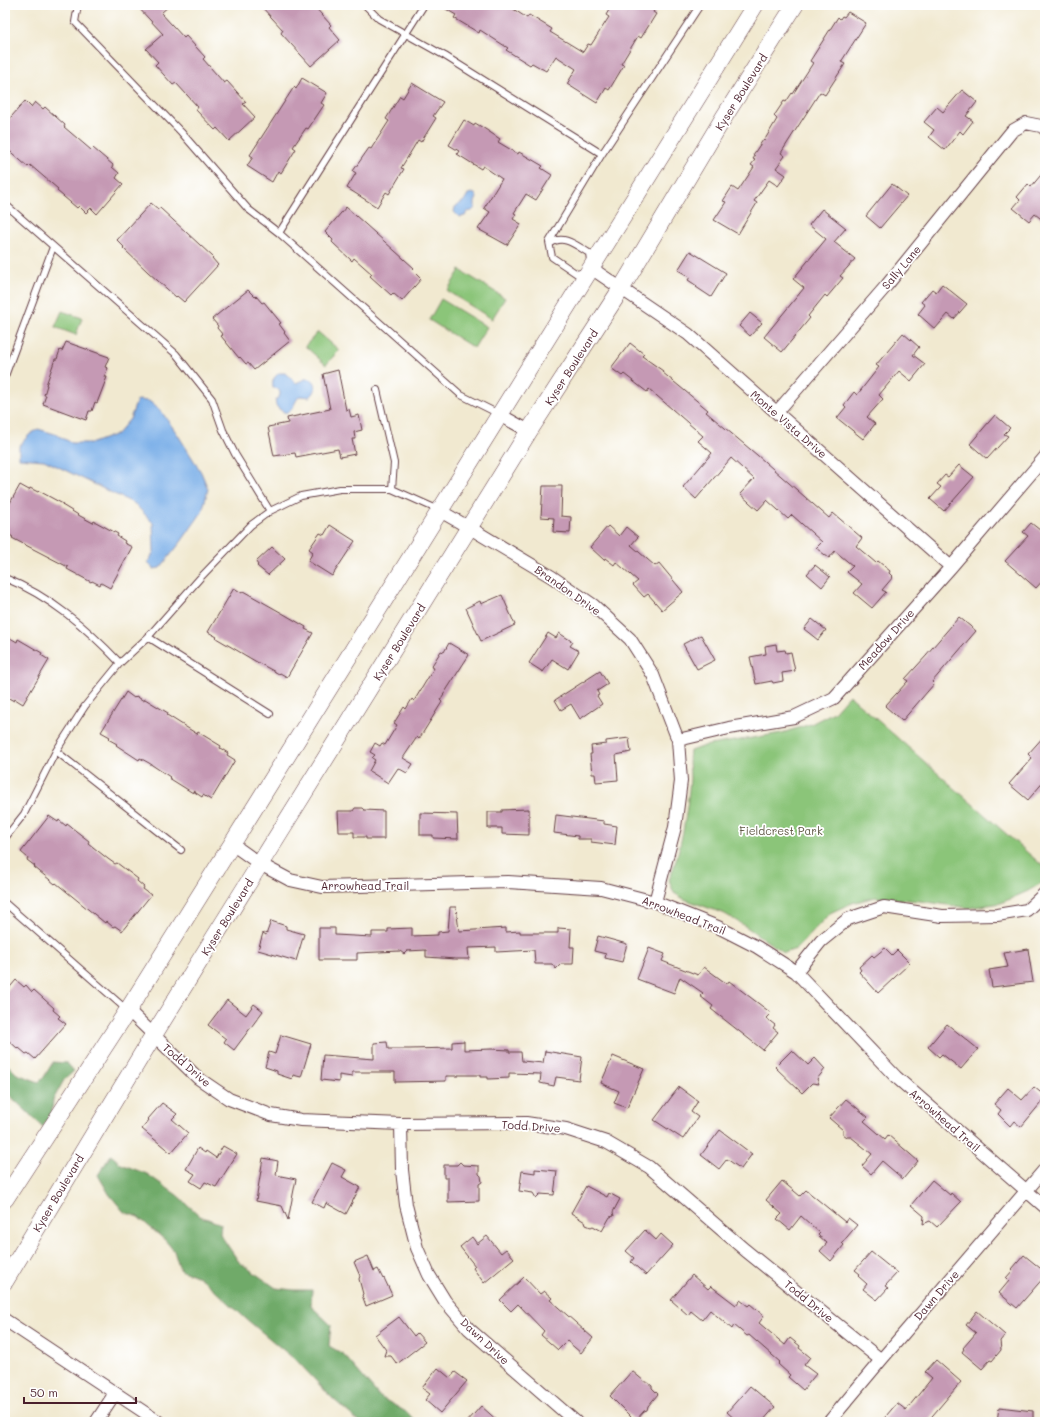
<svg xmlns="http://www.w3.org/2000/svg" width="1050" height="1427" font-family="Mali,sans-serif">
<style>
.green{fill:#8bc579;stroke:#6a7252}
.forest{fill:#70aa69;stroke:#5d644a}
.water{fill:#7aafe8;stroke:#62678a}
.building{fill:#c599b4}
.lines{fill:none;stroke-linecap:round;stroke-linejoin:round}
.lane-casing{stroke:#633d44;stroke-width:8}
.street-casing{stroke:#633d44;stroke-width:14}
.secondary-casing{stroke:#633d44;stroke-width:18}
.lane{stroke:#fff;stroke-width:6}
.street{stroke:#fff;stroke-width:12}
.secondary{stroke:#fff;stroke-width:17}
.labels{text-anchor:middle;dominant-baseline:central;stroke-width:3.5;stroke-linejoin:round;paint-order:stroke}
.street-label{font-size:11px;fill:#4a1f2b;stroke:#fff}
.park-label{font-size:11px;fill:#615946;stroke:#fff}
</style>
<rect width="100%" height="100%" fill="#fff"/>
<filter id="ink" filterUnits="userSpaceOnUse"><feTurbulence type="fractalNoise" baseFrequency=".025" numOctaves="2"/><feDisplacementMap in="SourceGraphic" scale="8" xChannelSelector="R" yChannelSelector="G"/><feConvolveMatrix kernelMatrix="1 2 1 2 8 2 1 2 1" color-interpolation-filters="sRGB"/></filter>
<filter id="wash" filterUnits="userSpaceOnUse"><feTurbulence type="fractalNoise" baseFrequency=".012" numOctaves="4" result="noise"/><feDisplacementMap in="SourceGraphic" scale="16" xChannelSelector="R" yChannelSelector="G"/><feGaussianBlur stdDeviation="0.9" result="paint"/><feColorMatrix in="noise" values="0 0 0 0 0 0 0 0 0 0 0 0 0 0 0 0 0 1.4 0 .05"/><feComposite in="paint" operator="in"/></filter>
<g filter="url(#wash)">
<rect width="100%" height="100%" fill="#f1e9d0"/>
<path class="green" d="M460 270 505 298 492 319 447 291Z
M441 299 487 327 474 348 429 320Z
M62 311 82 318 76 335 55 327Z
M318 332 339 350 326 365 305 346Z
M849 695 1045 868V881L1028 891 1001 903 969 908 920 901 876 897 852 903 830 913 796 949 784 953 745 926 725 914 684 899 674 893 669 880C682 848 687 813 690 779 690 768 688 762 690 751L704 746 782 733 811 724 834 712Z"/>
<path class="forest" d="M5 1062 17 1074 39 1082 44 1077 53 1062 67 1063 74 1071 64 1080 53 1100 52 1112 43 1127 5 1091Z
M111 1155 121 1164 147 1174 177 1195 200 1216 221 1224 220 1234 239 1262 276 1288 294 1290H312L311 1306 331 1325 329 1346 343 1354 380 1397 408 1413 416 1422H359L331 1397 299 1363 245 1318 214 1289 199 1277 180 1270 174 1251 165 1240 138 1217 124 1212 109 1194 98 1175Z"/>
<path class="water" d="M472 193 475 194 477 198 475 202V208L472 211 467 212 465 216 459 217 454 212 455 207 464 201 468 194Z
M279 373H285L296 383C299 382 302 380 305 379 317 377 319 390 310 397L300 396C292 402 293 423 276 406L275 399H277L280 395C280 390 278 388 273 388 272 381 273 378 279 373Z
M137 400 149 401 161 411 178 435 201 472 208 489 202 512 181 542 160 568 153 569 148 562 154 552 153 523 135 504 44 460 19 458V446L29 435 38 429 55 434 72 443H93L117 434 130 419Z"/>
<g id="blocks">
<path class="building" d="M136 5H170L161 13 184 38 186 36 205 57 203 59 224 83 227 81 246 102 243 104 255 117 229 141 217 128 215 130 196 110 198 107 176 83 173 85 155 65 158 62 146 49 163 34Z
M260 5H313L331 25 329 27 340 40 311 66 281 33 283 30Z
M439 5H507L527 18 529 15 552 29 550 32 583 52 588 44 591 45 609 17 606 15 612 5H658L653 12 656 14 641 38 638 36 621 64 624 65 609 90 606 88 597 103 567 84 576 69 556 56 546 71 532 63 530 65 506 50 508 48 480 30 479 33 454 18 456 15Z
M848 12 866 23 841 62 845 64 825 95 820 92 781 153 785 156 776 168 786 175 778 186 769 180 754 201 757 203 738 234 714 220 726 202 723 201 732 187 738 191 754 167 751 165 755 160 753 159 755 156 753 155 763 140 764 141 777 119 774 116 784 101 786 102 792 93 793 94 813 63 810 61 838 17 840 19 842 16 844 17Z
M302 78 327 93 321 103 324 105 308 129 306 128 293 147 296 149 281 173 278 171 272 182 247 166 253 157 250 155 294 87 296 89Z
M412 83 443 102 433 116 436 118 421 142 418 140 401 168 404 169 389 194 386 192 377 207 347 188 356 173 353 171 369 148 371 149 389 121 386 119 400 96 403 98Z
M962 90 977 102 966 116 973 121 963 134 960 131 945 150 929 137 934 130 924 122 937 107 943 112Z
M25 101 31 107 35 102 43 109 45 107 65 125 64 127 84 144 91 150 93 148 113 165 112 167 119 173 116 178 123 184 97 214 91 208 86 213 79 206 77 208 57 191 58 189 30 165 28 167 5 147V124Z
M464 120 474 126 475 123 485 129 500 139 498 142 518 154 519 152 543 166 541 168 552 175 536 200 526 194 514 213 516 214 513 219 521 224 507 245 478 229 490 212 484 208 502 179 483 166 481 169 457 154 459 151 449 145Z
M1045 170V222L1035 214 1029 221 1013 208 1020 200 1017 197 1028 184 1031 187Z
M892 184 907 196 880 228 866 216Z
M151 203 158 209 160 208 213 257 212 258 218 265 184 302 177 296 176 297 148 272 123 248 124 247 117 240Z
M346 207 414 268 412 270 421 279 402 301 393 293 391 295 370 276 372 274 354 258 352 261 332 242 333 240 325 232Z
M822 209 846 228 834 242 855 259 840 276 843 278 827 297 825 295 808 316 810 318 782 352 764 337 804 288 793 279 826 239 809 225Z
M690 251 726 273 711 297 696 287 697 286 688 280 690 277 678 270Z
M942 284 967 304 954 319 948 314 935 329 918 314 925 305 921 302 932 289 936 292Z
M248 290 255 297 256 296 262 303 264 302 281 323 279 324 285 332 284 333 290 341 254 370 248 363 246 364 240 357 239 358 221 336 223 335 217 328 218 326 212 319Z
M750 313 762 323 750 336 739 326Z
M903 333 919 347 913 355 925 364 911 381 899 371 879 395 883 399 867 417 875 424 863 439 837 418 846 407 844 405 854 392 857 395 879 367 876 365Z
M66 342 109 357 105 367 108 368 104 377H107L97 403 95 402 92 411H89L86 420 43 404 46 395H44L47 385H46L55 359H57L60 350 62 351Z
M630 343 644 354 642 356 663 371 662 372 708 410 706 412 757 455 829 518 833 513 862 538 856 546 876 563 878 561 890 571 889 573 893 577 882 590 886 592 872 608 854 593 862 584 847 572 853 566 835 551 829 558 816 548 822 542 792 515 788 519 767 500 758 510 740 494 754 479 731 458 696 499 683 487 712 453 698 441 703 436 649 389 647 392 624 374 622 376 611 368Z
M338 370 346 410 349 409 351 417 359 415 362 430 354 432 355 439H352L355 454 340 457 338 449 296 457 295 453 274 456 268 427 288 423 287 418 330 409 323 374Z
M995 415 1010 428 1004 434 1008 436 987 459 970 444Z
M959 465 974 477 944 511 930 499 941 487 937 484 945 475 948 477Z
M20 485 29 490 30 488 38 492 39 491 63 504 62 505 80 516 93 523 94 521 118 534 117 536 125 541 124 543 132 547 110 588 101 583 100 585 92 581 91 582 67 569 68 567 12 538 13 537 5 532V512Z
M543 486H562L561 516 571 517 570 533 553 532 554 518 541 517Z
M1031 523 1045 534V578L1036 588 1005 561 1028 536 1023 532Z
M330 525 355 541 332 576 308 561 313 552 309 549 320 533 324 535Z
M608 526 619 536 626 527 638 537 631 545 655 566 659 563 683 592 662 610 648 594 644 597 633 585 638 581 616 562 614 565 605 558 604 560 590 547Z
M272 547 285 559 268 575 257 566 258 565 256 562Z
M815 565 830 577 822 587 807 574Z
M234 588 242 593 243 591 282 613 306 627 305 629 313 633 287 677 280 673 279 674 255 661 216 638 217 637 208 632Z
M502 595 515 625 481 641 466 608 480 601 481 604Z
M959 617 976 631 932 682 934 684 902 721 885 706 908 681 905 679 927 655H926Z
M812 619 826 630 818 640 804 629Z
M548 633 556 638 559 633 573 642 570 646 579 651 568 669 552 659 543 672 529 663Z
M5 635 17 642 18 639 42 653 41 655 49 660 23 704 15 699 14 701 5 696Z
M701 635 715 660 697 669 683 644Z
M449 643 469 655 440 700 442 702 419 739 417 737 403 758 413 764 407 773 398 768 388 783 369 771 375 760 372 758 375 755 370 752 375 743 380 746 382 743 385 745 397 725 394 723 404 707 406 709 412 699 414 701 434 668 431 667 441 651 444 652Z
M776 644 777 651 785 650 786 653 791 652 795 671 782 673 783 681 773 683 772 681 756 684 750 657 766 654 765 646Z
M600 671 608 684 597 691 599 695 597 696 602 704 580 719 571 704 561 710 555 700Z
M126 692 134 698 136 696 144 701 145 699 168 713 167 715 197 734 198 732 221 746 220 748 228 753 227 755 235 760 211 800 203 795 202 797 193 791V793L169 778 170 777 149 763 140 758 139 760 116 745 117 744 108 739 110 737 101 732Z
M1045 735V780L1028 800 1009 784 1032 758 1028 754Z
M629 738 631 752 616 755 618 780 596 782 595 774H592L590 754H592L591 746 606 744V741Z
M355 808H362L364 810 384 811V839H366V837H354V832H339L338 811H353Z
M529 809V835L502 834V828H488V812H502V810Z
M420 813 457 814 458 839 433 838V835H420Z
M556 815 604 821V824L617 826 615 845 591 842V839H578V836L554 833Z
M49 816 58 822 59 820 66 826 67 824 89 841 88 843 108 859 115 864 117 863 138 879 137 881 144 887 143 889 151 895 122 931 115 926 113 927 106 921 105 923 56 883 55 884 34 867 35 866 27 860 28 858 21 852Z
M450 907H456L459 931 506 928V932L520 931V933H558V928L571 929 570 947H574L573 964H561L556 969 552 964H535L534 950 496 952V947L468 948 469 959H456L426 957V950L407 951 404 954 400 951 357 953V960H319V928H335V935L372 937V932H388V929L412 928V936L438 935V932L448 931Z
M271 921 286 926V929L304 934 296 961 258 950 263 933 266 935Z
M598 936 627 944 622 962 605 958 606 954 594 951Z
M649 948 665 954 662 961 698 975 704 967 727 984 729 981 771 1013 766 1018 775 1025 773 1028 778 1032 763 1050 711 1009 713 1006 700 996 703 993 680 977 674 993 637 979Z
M885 948 892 955 897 950 910 963 878 993 859 972 861 970 859 967 872 955 874 957Z
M1028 949 1033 982 992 987 989 970 1008 967 1004 953Z
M16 980 24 987 26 985 32 992 34 990 54 1008 53 1010 60 1016 58 1018 66 1024 35 1059 28 1053 26 1054 19 1048 18 1049 5 1037V993Z
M227 1000 246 1015 254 1004 263 1011 234 1050 224 1042 226 1039 208 1025Z
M947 1024 978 1049 961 1069 942 1054 939 1057 928 1047Z
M281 1035 311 1044 301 1077 293 1075 292 1079 277 1074V1071L265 1067 269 1052 275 1054Z
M464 1041V1050L492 1049 509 1050V1052H521L522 1061 543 1063 545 1051 582 1057 579 1080 556 1077 554 1086 540 1083 541 1074 509 1073V1078L488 1079V1077H480V1075H458V1076H446V1081L395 1082V1072H352V1077L339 1075V1082L321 1080 323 1055 374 1059V1043L387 1042 388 1049H410L452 1048V1042Z
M792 1050 808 1065 815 1058 825 1069 817 1079 819 1084 812 1083 802 1093 775 1067Z
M613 1056 644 1069 627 1108 614 1103 619 1091 601 1083Z
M679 1087 698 1101 691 1112 698 1117 683 1139 654 1120Z
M1034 1087 1045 1096V1098L1021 1127 1014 1121 1010 1126 998 1114 1001 1110 994 1104 1008 1088 1022 1100Z
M846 1099 868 1117 864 1121 885 1139 888 1135 918 1161 903 1179 882 1161 871 1174 862 1166 872 1154 851 1137H847L843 1134V1130L829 1118Z
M162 1103 177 1114 172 1119 188 1133 171 1153 142 1129 149 1120 148 1119Z
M720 1130 752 1154 741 1169 727 1159 719 1169 701 1155Z
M223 1146 237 1154 216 1187 205 1182 201 1188 190 1181 195 1174 186 1169 198 1148 205 1153 206 1151 216 1158Z
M263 1158 278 1161 276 1175 296 1179 288 1220 282 1206 256 1201Z
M460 1162 463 1165 479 1166V1174L481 1176 482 1182 479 1184V1201L448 1202V1178H444V1165H457Z
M332 1163 346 1170 342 1177 360 1187 346 1214 326 1203 324 1208 312 1202Z
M535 1169 557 1171 554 1195 540 1194 536 1198 533 1193 519 1191 522 1171 535 1173Z
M932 1180 950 1195 951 1193 961 1202 937 1227 930 1221 923 1224 924 1216 911 1205Z
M782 1181 800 1196 806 1190 845 1222 848 1218 857 1225 842 1243 844 1245 831 1261 820 1251 827 1243 818 1235 820 1233 801 1216 790 1230 777 1219 782 1214 766 1200Z
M586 1186 607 1197 609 1193 620 1199 613 1212 614 1216 610 1217 602 1231 593 1226 591 1227 586 1225 585 1222 571 1213Z
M645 1230 656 1240 661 1234 673 1245 646 1275 631 1262 634 1258 626 1251Z
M487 1236 501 1253 506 1249 514 1258 484 1283 473 1268 475 1266 460 1247 472 1237 477 1244Z
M871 1252 897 1273 885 1286 888 1288 877 1300 863 1289 867 1284 858 1276 860 1274 855 1270Z
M1024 1255 1045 1272V1276L1017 1308 999 1293 1009 1281 1006 1278 1013 1270 1012 1269Z
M368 1256 374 1271 378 1269 383 1279 384 1278 392 1295 366 1306 362 1295 363 1294 359 1279 360 1276 354 1262Z
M692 1275 708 1289 711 1286 736 1305 740 1300 748 1306 750 1304 764 1316 759 1323 785 1345 790 1338 800 1346 799 1348 810 1357 804 1365 816 1374 803 1390 788 1377 790 1375 778 1364 780 1362 749 1335 747 1336 734 1325 732 1329 710 1310 702 1320 691 1311 688 1315 671 1300Z
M524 1277 540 1294 544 1291 552 1298 550 1300 593 1338 581 1353 567 1341 558 1350 541 1335 544 1331 518 1304 511 1311 500 1300Z
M977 1311 1005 1335 1000 1341 1001 1350 992 1361 990 1360 982 1369 962 1352 964 1349 963 1348 976 1333 966 1325Z
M399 1317 414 1336 417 1333 425 1342 397 1364 391 1356H384L386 1350 375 1335Z
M936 1360 961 1382 927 1422H881L897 1403 906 1410 932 1378 925 1372Z
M438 1368 450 1378 455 1372 467 1381 440 1413 425 1400 430 1394 422 1388Z
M632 1371 645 1382H647L652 1386V1388L658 1394 648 1406 647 1410 644 1411 635 1421 610 1396Z
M750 1386 775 1407 762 1422H738L727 1412Z
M481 1406 499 1422H467Z
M999 1407 1033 1411V1422H997Z"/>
</g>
</g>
<g filter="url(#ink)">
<use href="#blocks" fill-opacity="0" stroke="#633d44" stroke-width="1"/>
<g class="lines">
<defs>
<path id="lane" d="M78 5 75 22 181 132 248 209 279 233 461 395 499 414
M365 5 379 19 445 56 602 154
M5 204 176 354 212 399 223 430 235 454 270 511
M279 233 424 5
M550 244C563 233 577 246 589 253L590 261
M584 272 577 274 552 257 549 242 602 154 700 5
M5 376 53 247
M377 390 394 463 392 489
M5 578C50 596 87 628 120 663
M148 637 270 714
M56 751 181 850
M5 838 24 814 56 751 85 706 120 663 148 637 200 578 251 525 270 511 301 496 340 489H392L439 510
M5 903 127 1010"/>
<path id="street" d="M591 268 688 334 951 567
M777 412 887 285 1012 131 1026 123 1041 126 1045 129
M500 415 529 431
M440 511 470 528 552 577 593 605 630 639 653 675 678 740 681 781 675 827 655 902
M678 740 729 728 794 717 834 698 951 567 1045 457
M232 844 260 864 290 880 322 887 508 882 601 888 655 902 718 927 757 947 796 972 896 1077 1045 1207
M796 972 821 941 848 919 884 907 942 916 997 915 1027 910 1045 893
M128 1010 198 1078 229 1099 271 1115 301 1120 401 1124 526 1123 566 1129 606 1142 649 1167 745 1250 881 1360
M401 1124 402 1170 406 1205 417 1248 429 1275 445 1301 469 1329 576 1422
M5 1320 159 1422
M96 1422 115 1393
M829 1422 881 1360 1045 1169"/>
<path id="secondary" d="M5 1199 128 1010 232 844 755 5
M5 1281 153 1036 529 431 621 289 724 117 795 5"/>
</defs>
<use href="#lane" class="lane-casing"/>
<use href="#street" class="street-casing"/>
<use href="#secondary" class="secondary-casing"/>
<use href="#lane" class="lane"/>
<use href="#street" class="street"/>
<use href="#secondary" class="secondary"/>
</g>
</g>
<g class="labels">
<g class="street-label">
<text transform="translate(741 92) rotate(-58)">Kyser Boulevard</text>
<text transform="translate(901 267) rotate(-50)">Sally Lane</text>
<text transform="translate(571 367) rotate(-57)">Kyser Boulevard</text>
<text transform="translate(789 424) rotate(41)">Monte Vista Drive</text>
<text transform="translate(568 590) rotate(35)">Brandon Drive</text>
<text transform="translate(886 639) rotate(-48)">Meadow Drive</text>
<text transform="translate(399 642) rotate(-58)">Kyser Boulevard</text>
<text x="365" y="885">Arrowhead Trail</text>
<text transform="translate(684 915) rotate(21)">Arrowhead Trail</text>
<text transform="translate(227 917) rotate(-58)">Kyser Boulevard</text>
<text transform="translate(187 1065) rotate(41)">Todd Drive</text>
<text transform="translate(945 1120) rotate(41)">Arrowhead Trail</text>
<text transform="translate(531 1126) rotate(4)">Todd Drive</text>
<text transform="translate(58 1193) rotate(-59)">Kyser Boulevard</text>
<text transform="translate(936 1295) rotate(-49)">Dawn Drive</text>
<text transform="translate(809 1301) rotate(39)">Todd Drive</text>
<text transform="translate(485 1341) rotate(43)">Dawn Drive</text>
</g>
<g class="park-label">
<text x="781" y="830">Fieldcrest Park</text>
</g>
</g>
<rect width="1050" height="1427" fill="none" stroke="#fff" stroke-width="20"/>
<path d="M24 1397v6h112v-6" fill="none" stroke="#4a1f2b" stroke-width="2"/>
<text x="30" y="1397" font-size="12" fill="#4a1f2b" stroke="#ffffff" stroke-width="3" paint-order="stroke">50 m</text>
</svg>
